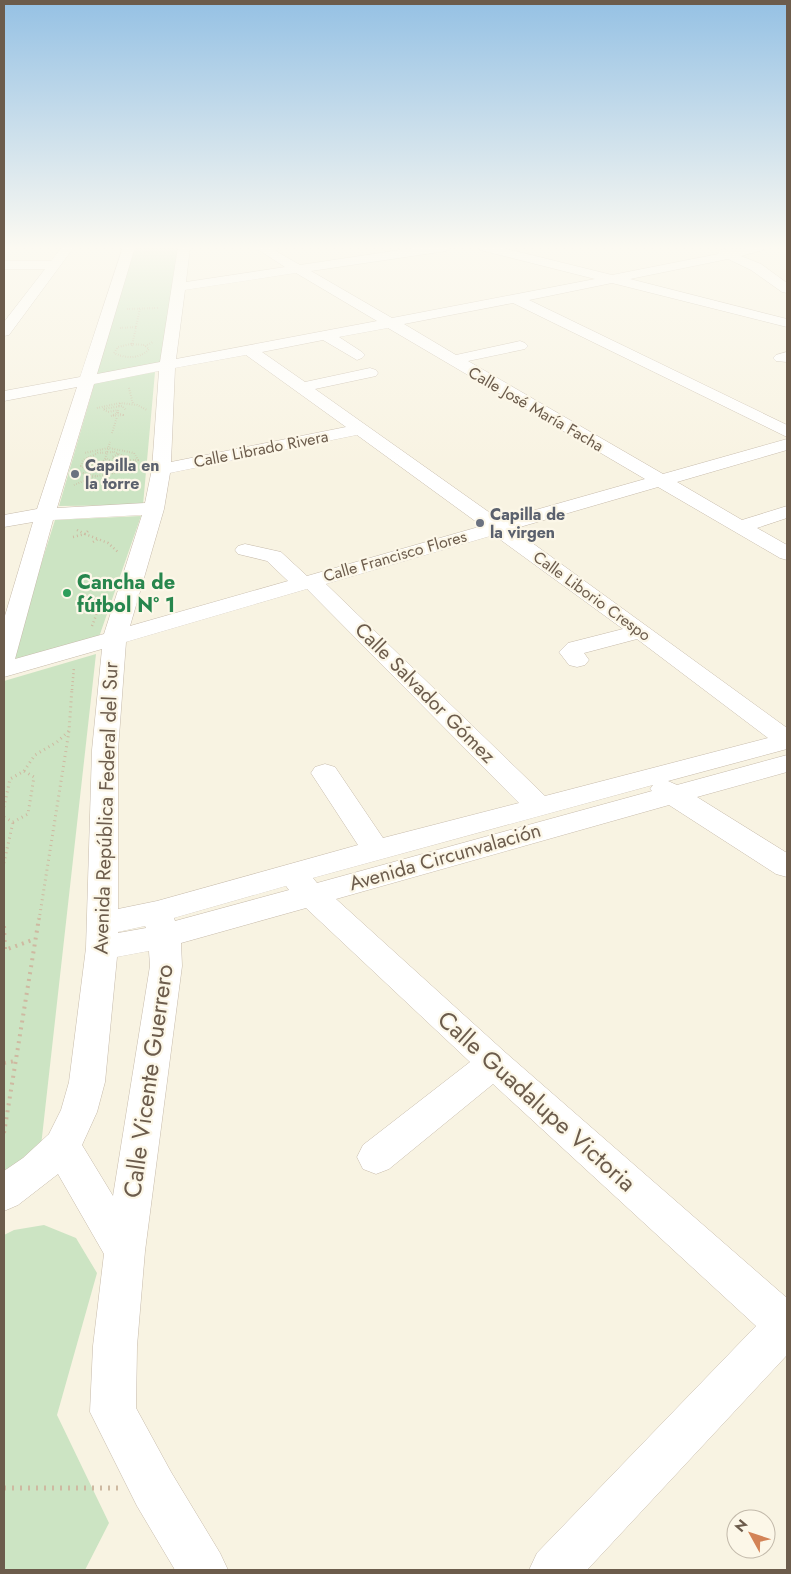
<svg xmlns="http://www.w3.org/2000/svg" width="791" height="1574" font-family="Jost,sans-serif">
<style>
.green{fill:#cce4c3}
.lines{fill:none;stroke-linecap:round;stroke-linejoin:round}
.minor-casing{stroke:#c7bbab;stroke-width:1}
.path-far4{stroke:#ceb9a1;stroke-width:2;stroke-dasharray:0.5 2;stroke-linecap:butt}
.path-far3{stroke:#ceb9a1;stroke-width:2.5;stroke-dasharray:1 3;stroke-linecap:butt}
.path-far2{stroke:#ceb9a1;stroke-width:3;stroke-dasharray:1 4;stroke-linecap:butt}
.path-far1{stroke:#ceb9a1;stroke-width:4;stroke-dasharray:2 5;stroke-linecap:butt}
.path{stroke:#ceb9a1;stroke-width:5;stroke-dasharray:2 6;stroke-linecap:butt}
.minor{fill:#fff;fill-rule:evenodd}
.worship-dot{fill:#6b7280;stroke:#fcf7e8;stroke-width:2}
.leisure-dot{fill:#2e9e5b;stroke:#fcf7e8;stroke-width:2}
.labels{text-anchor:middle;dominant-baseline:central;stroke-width:4.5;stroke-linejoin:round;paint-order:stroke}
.far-street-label{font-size:16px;fill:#6c5c4c;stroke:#fcf7e8}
.far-worship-label{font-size:16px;font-weight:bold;fill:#5b616d;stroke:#fcf7e8;text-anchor:start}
.leisure-label{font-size:20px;font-weight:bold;fill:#27864d;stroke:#fcf7e8;text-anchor:start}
.street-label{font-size:20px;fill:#6c5c4c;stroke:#fcf7e8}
.near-street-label{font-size:24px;fill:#6c5c4c;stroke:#fcf7e8}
</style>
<rect width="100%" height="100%" fill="#f8f3e2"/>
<path class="green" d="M134 247H181L161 366 95 377Z
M155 372 143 505 59 506 95 382Z
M141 516 99 637 6 662 29 603 55 520Z
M96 654 40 1155 4 1181V681Z
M44 1225 76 1238 97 1273 57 1415 109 1523 85 1570H4V1235L14 1230Z"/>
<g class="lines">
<defs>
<path id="minor" d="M62 247H74L9 335 4 336V322L45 269H4V261H51Z
M123 247H135L97 374 160 362 178 247H190L186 282 285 267 254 247H269L300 265 420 247H452L446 251 311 271 392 318 595 279 480 250 478 247H499L612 275 718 254 720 250 765 247 763 250 741 256 761 264 787 283V293L782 292 751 270 728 259 630 279 787 319V327L612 283 529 300 787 425V437L513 303 404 324 456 355 520 341 525 343 528 346 525 349 468 361 663 474 787 439V450L677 482 742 520 787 506V518L757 528 787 545V560L780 558 658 487 513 529 787 728V749L668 781 677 785 787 755V772L697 797 787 853V877L776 874 669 805 336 899 506 1053 787 1298V1355L587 1570H529L537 1553 756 1326 493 1084 389 1169 376 1174 363 1169 357 1157 363 1145 470 1062 306 908 181 943 182 966 145 1251 137 1346 136 1408 171 1472 220 1553 228 1570H175L137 1506 90 1412 93 1346 104 1254 58 1174 18 1205 4 1211V1171L23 1158 49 1134 61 1110 69 1082 86 948 92 750 102 649 4 677V619L33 522 4 527V515L37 509 77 387 4 401V391L80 377ZM296 273 377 321 176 359 185 290ZM388 328 645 479 500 520 315 389 376 376 378 373 376 370 370 368 305 382 262 352 323 340 357 360 362 358 365 355 362 352 339 337ZM246 355 346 427 171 462 175 368ZM159 371 152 469 145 503 57 508 94 384ZM357 435 482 526 307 576 281 552 245 544 238 546 235 550 238 554 267 561 288 581 130 626 164 509 170 473ZM142 515 104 634 15 659 53 520ZM494 535 623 629 568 643 559 652 569 665 577 667 585 665 589 660 584 653 637 639 768 738 545 796 326 584ZM307 589 519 803 383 838 335 767 325 764 315 767 311 773 358 845 157 901 118 909V750L126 642ZM653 785 650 789 652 791 317 883 313 878ZM286 886 289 890 175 921 174 918ZM145 926 146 928 118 933V932ZM149 951 150 966 113 1196 82 1145 97 1112 105 1082 117 957Z
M787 352V362L776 361 773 358 776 355Z"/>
</defs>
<use href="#minor" class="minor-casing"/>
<path class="path-far4" d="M144 253 155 247
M127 309 158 308
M120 328 136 327
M131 344 144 345 149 349C140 359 126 359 114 353L118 347Z
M132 346 140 308
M145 346 153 342
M129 388 133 404
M119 406 120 403 137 405 147 410
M97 408 120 403
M117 413 118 410 108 412 103 409 122 406 126 410
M118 413 123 415 111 416Z
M112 433 117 417
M114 452 126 457 127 461C115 474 95 476 81 466L83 460 98 453Z
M87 458 95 460 91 463 93 466 106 468 117 464V460L112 457 118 454
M105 459 110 442
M107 459 111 461 108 464 99 463Z
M128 460H138
M78 472 96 476
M74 485 93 477 125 471 138 460 134 453 109 448 84 453"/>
<path class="path-far3" d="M77 530 85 534 89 530
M73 537 85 534 98 539
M93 542 98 539 108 543 119 553
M92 626 103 597
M72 690 74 667"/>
<path class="path-far2" d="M24 771 35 755 57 742 69 731 72 688
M4 807 10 779 24 771 34 777 28 814 13 822 4 817
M4 863 13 822
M39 920 69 731"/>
<path class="path-far1" d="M4 926 5 950 35 939
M4 1063 15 1061
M4 1133 39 918"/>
<path class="path" d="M4 1488H118"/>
<use href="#minor" class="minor"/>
</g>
<linearGradient id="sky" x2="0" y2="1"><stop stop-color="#95c1e4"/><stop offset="0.53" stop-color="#fcfaf2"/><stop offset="1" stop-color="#fcfaf2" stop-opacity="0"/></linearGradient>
<rect width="791" height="467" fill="url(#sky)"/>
<g class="worship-dot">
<circle cx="75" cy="474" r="5"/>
<circle cx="480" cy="523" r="5"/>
</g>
<circle class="leisure-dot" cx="67" cy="593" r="5"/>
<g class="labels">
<g class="far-street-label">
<text transform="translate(536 409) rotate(30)">Calle José María Facha</text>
<text transform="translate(261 449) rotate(-11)">Calle Librado Rivera</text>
<text transform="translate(395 556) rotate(-16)">Calle Francisco Flores</text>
<text transform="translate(592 596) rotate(36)">Calle Liborio Crespo</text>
</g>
<g class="far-worship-label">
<text x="85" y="465">Capilla en<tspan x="85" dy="18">la torre</tspan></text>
<text x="490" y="514">Capilla de<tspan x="490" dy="18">la virgen</tspan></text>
</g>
<g class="leisure-label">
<text x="77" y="582">Cancha de<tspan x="77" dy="23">fútbol N° 1</tspan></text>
</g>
<g class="street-label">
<text transform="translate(425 693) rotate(45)">Calle Salvador Gómez</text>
<text transform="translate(106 808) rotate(-88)">Avenida República Federal del Sur</text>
<text transform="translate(445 857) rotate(-16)">Avenida Circunvalación</text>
</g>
<g class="near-street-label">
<text transform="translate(148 1081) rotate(-82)">Calle Vicente Guerrero</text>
<text transform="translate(537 1101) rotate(42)">Calle Guadalupe Victoria</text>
</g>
</g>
<rect width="791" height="1574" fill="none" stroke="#6c5c4c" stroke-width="10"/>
<g transform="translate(751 1534) rotate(310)"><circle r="24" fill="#fcf7e8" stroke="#c2b9aa"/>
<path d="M0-4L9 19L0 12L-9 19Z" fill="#d38356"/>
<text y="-8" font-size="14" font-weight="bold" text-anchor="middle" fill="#6c5c4c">N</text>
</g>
</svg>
